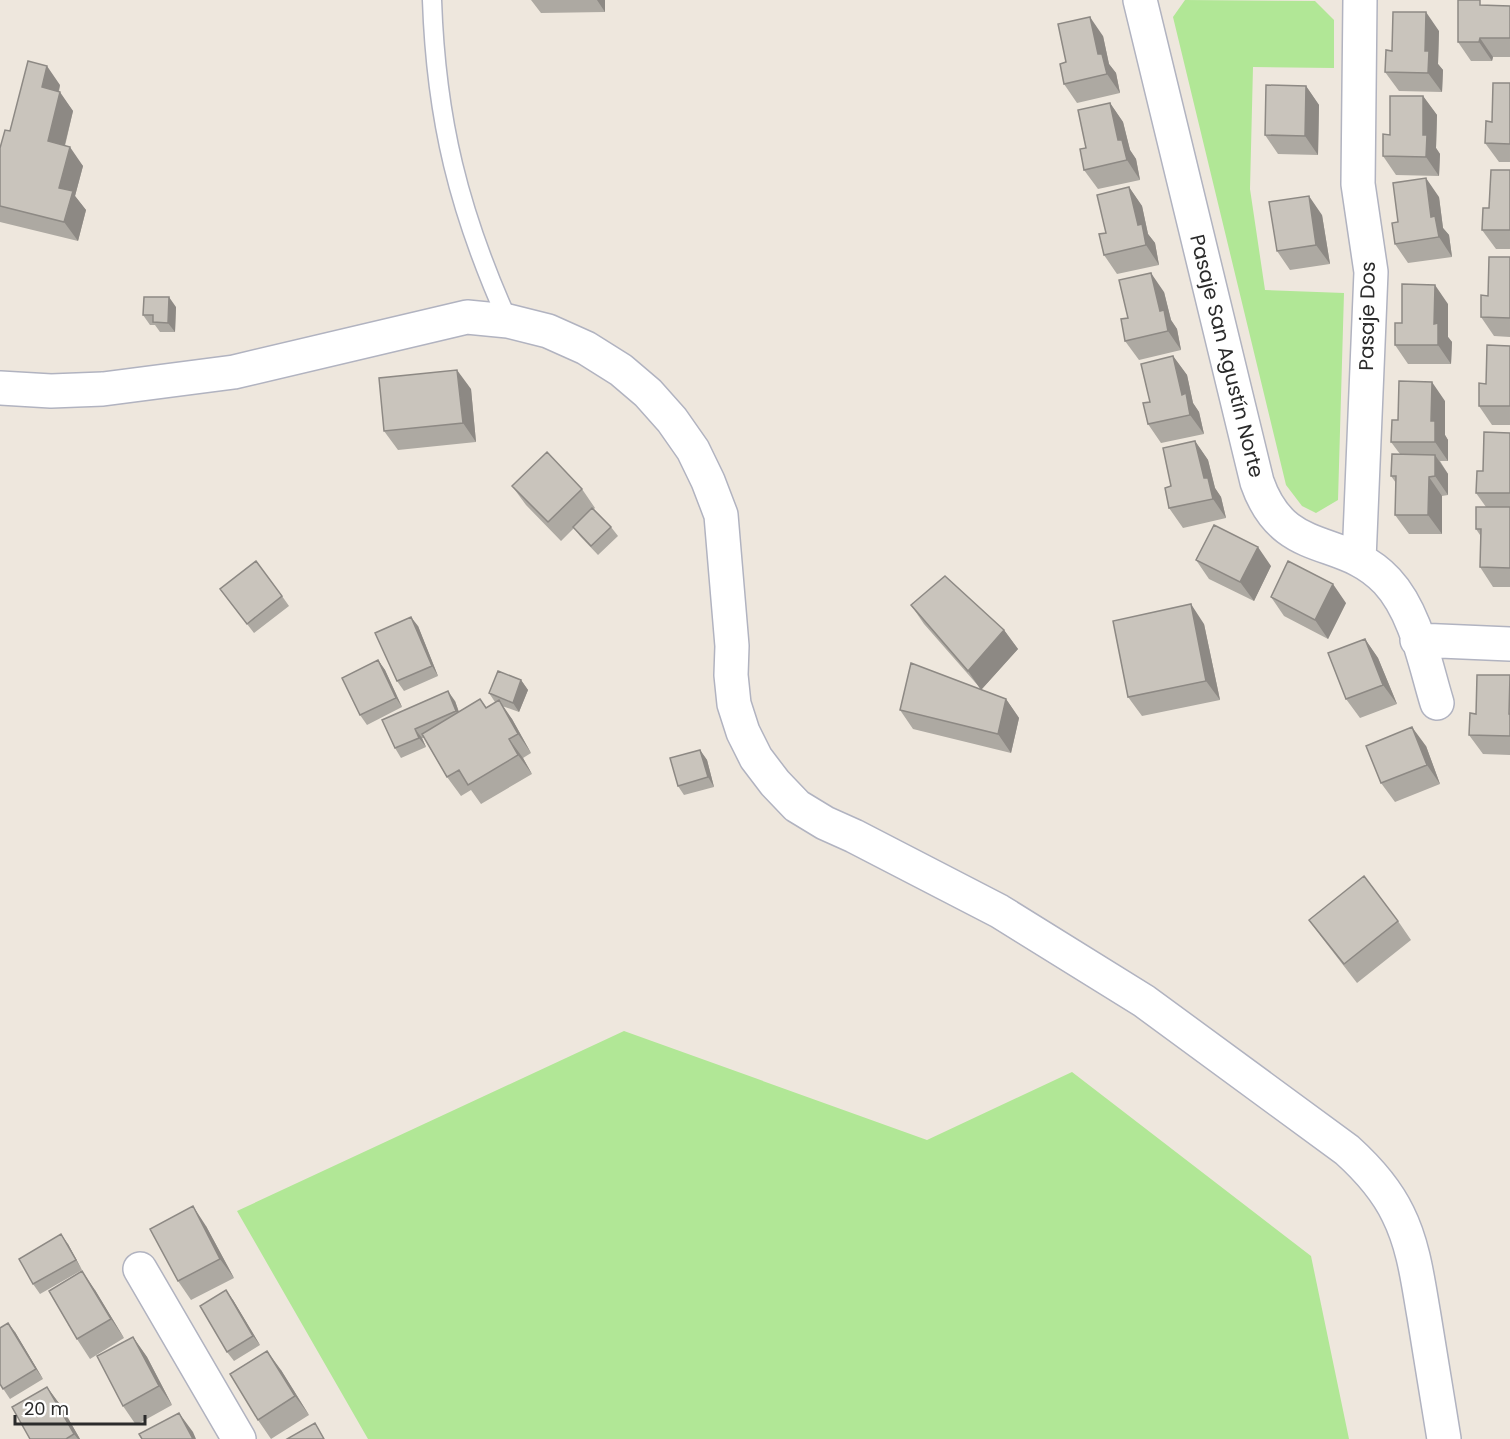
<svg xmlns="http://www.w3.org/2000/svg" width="1510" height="1439" font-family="Poppins,sans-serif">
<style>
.green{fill:#b1e796}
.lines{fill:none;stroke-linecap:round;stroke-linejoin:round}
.lane-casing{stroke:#b1b3c0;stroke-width:21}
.street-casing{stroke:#b1b3c0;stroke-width:36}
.lane{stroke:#fff;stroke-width:18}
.street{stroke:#fff;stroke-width:33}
.wall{fill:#ada9a2}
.shaded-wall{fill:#8d8984}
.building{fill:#c9c4bc;stroke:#8d8984;stroke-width:1.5}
.labels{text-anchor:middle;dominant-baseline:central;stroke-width:4.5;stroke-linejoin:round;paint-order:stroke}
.street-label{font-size:20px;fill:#2b2b2b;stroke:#fff}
</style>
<rect width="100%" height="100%" fill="#eee7dd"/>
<path class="green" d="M1185 0 1315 1 1334 20V68L1253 67 1250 189 1265 290 1344 293 1338 500 1316 513 1302 506 1286 485 1173 17Z
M624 1031 927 1140 1072 1072 1311 1256 1349 1439H368L237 1211Z"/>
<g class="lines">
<defs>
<path id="lane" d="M432 0C436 120 459 212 508 321"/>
<path id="street" d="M1140 0 1257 482C1284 560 1342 533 1387 581 1416 612 1425 664 1437 703
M0 388 51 391 103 389 234 372 467 317 508 321 548 331 586 348 621 370 648 393 672 420 693 450 708 481 721 515 732 646 731 675 734 704 743 732 756 758 775 783 797 806 825 823 854 836 999 911 1144 1001 1347 1150C1368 1169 1386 1189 1398 1214 1414 1246 1418 1282 1424 1316 1431 1357 1437 1398 1444 1439
M1359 560 1371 272 1358 184 1360 0
M1417 640 1510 644
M140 1269 239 1439"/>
</defs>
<use href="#lane" class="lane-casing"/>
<use href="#street" class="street-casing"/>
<use href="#lane" class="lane"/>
<use href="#street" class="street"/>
</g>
<path class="wall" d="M531 0H605V12L541 13Z
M1484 5 1510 6V57H1493L1492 61H1471L1458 42Z
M1439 31 1438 64 1443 70 1442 92 1399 91 1385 72 1392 51Z
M1103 36 1109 64 1116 73 1120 93 1077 103 1064 84 1066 62Z
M1510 83V162H1499L1485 143 1492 122Z
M60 85 59 92 73 111 65 146 83 166 75 196 86 210 78 241 0 222V148L10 131Z
M1306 86 1319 105 1318 155 1278 154 1265 135Z
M1423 96 1437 115 1436 148 1440 154 1439 176 1396 175 1383 156 1390 135Z
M1110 103 1123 122 1130 150 1136 159 1140 180 1098 189 1084 170 1086 148Z
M1510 170V249H1496L1482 230 1489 208Z
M1129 187 1142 206 1148 234 1155 243 1159 265 1117 274 1104 255 1106 233Z
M1439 197 1443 228 1449 235 1452 257 1408 263 1395 244 1398 222Z
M1322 215 1330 264 1290 270 1277 251Z
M1510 257V337L1494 336 1481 317 1488 296Z
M1164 292 1171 320 1177 329 1181 350 1139 360 1125 341 1128 318Z
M1448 304V337L1452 342 1451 364H1408L1395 345 1402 323Z
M176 307 175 332H160L155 325H150L143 315Z
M1510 346V425H1492L1479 406Z
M1173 356 1187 375 1193 403 1199 412 1204 434 1161 443 1148 424 1150 402Z
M471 389 476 442 398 450 384 431Z
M1445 401V435L1448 440V461H1440L1448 474V495L1442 496V534H1409L1395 515 1396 483 1391 476 1400 454 1391 442 1398 420Z
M1510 433V587H1493L1480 567V535L1476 529 1486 507 1476 493 1483 471Z
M1195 441 1208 460 1215 488 1221 497 1226 518 1183 528 1169 508 1171 486Z
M512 486 582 489 595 508 594 509 611 527 618 536 598 555 580 536 574 528 561 541 526 505Z
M1196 560 1271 566 1254 601 1209 579Z
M220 589 282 596 289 606 254 633Z
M1271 597 1346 603 1328 639 1284 616Z
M911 605 1004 630 1018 649 981 690 1006 699 1019 718 1011 753 913 729 900 710 981 689 924 624Z
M1204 624 1220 700 1142 716 1128 697Z
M418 626 438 676 404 691 397 681Z
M1365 639 1378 658 1397 704 1360 718 1346 699Z
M378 660 385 670 402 707 367 725 360 715Z
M1510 675V755L1483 754 1469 735 1476 714Z
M521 680 528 690 519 712 502 706 512 719 531 753 523 758 532 774 481 804 471 790 461 796 447 777 424 738H422L426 747 401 758 395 748 382 720 455 701 459 712 480 699 487 708 495 702 489 693Z
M1426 746 1440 784 1395 802 1381 783Z
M700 750 707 760 714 787 684 795 678 786Z
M1309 920 1398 921 1411 940 1357 983 1323 939Z
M206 1226 234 1278 191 1300 178 1281Z
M68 1244 82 1270 40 1294 33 1284Z
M95 1290 124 1338 90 1359 77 1339Z
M233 1300 260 1345 234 1361 227 1352Z
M15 1332 43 1379 10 1399 0 1384Z
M133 1337 147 1357 172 1405 136 1425 123 1406Z
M281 1370 309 1415 271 1439 258 1420Z
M47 1387 61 1406 80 1439H30Z"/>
<path class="shaded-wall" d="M597 0H605V12Z
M1426 12 1439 31 1438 64 1443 70 1442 92 1428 73 1425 51Z
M1090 17 1103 36 1109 64 1116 73 1120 93 1107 74 1098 54Z
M1480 38 1493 57 1492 61 1479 42Z
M47 66 60 85 55 106 42 87Z
M1306 86 1319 105 1318 155 1305 136Z
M60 92 73 111 61 160 48 141Z
M1423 96 1437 115 1436 148 1440 154 1439 176 1426 157 1423 135Z
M1110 103 1123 122 1130 150 1136 159 1140 180 1127 160 1118 140Z
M70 147 83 166 75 196 86 210 78 241 64 222 59 188Z
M1426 178 1439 197 1443 228 1449 235 1452 257 1439 237 1431 217Z
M1129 187 1142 206 1148 234 1155 243 1159 265 1146 245 1138 225Z
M1309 196 1322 215 1330 264 1316 245Z
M1151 273 1164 292 1171 320 1177 329 1181 350 1168 331 1160 311Z
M1435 285 1448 304V337L1452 342 1451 364 1438 345 1434 324Z
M169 297 176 307 175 332 168 323Z
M1173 356 1187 375 1193 403 1199 412 1204 434 1190 415 1182 395Z
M457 370 471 389 476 442 463 423Z
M1432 382 1445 401V435L1448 440V461L1435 442 1431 421Z
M1195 441 1208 460 1215 488 1221 497 1226 518 1213 499 1204 478Z
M1435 455 1448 474V495L1435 476Z
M1429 477 1442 496V534L1428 515Z
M1258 547 1271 566 1254 601 1240 582Z
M1333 584 1346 603 1328 639 1315 620Z
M1191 604 1204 624 1220 700 1206 681Z
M411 617 418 626 438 676 432 666Z
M1004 630 1018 649 981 690 968 671Z
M1365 639 1378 658 1397 704 1383 685Z
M378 660 385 670 402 707 396 698Z
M521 680 528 690 519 712 513 703Z
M448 691 455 701 462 721 456 711Z
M1006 699 1019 718 1011 753 998 734Z
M499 700 512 719 531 753 518 734Z
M1412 727 1426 746 1440 784 1427 765Z
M415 729 422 738 426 747 419 738Z
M509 739 523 758 532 774 518 755Z
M700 750 707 760 714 787 708 777Z
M193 1206 206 1226 234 1278 220 1259Z
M61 1234 68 1244 82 1270 76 1260Z
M82 1271 95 1290 124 1338 111 1319Z
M226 1290 233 1300 260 1345 253 1336Z
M8 1323 15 1332 43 1379 36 1369Z
M133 1337 147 1357 172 1405 159 1386Z
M267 1351 281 1370 309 1415 295 1396Z
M47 1387 61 1406 80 1439H78L74 1434Z
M179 1413 193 1432 196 1439H193Z"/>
<path class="building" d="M1458 0H1480V5L1510 6V38H1480L1479 42H1458Z
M1393 12H1426L1425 51H1429L1428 73 1385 72 1386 50 1392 51Z
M1090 17 1098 54H1102L1107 74 1064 84 1060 64 1066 62 1058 24Z
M28 61 47 66 42 87 60 92 48 141 70 147 59 188 73 191 64 222 0 206V148L5 130 10 131Z
M1493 83H1510V144L1485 143 1486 121 1492 122Z
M1266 85 1306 86 1305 136 1265 135Z
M1390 96H1423V135H1427L1426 157 1383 156V134L1390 135Z
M1110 103 1118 140H1122L1127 160 1084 170 1080 149 1086 148 1078 110Z
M1491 170H1510V230H1482L1483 208H1489Z
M1426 178 1431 217 1435 216 1439 237 1395 244 1392 223 1398 222 1393 183Z
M1129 187 1138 225 1142 224 1146 245 1104 255 1099 234 1106 233 1097 195Z
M1309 196 1316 245 1277 251 1269 202Z
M1489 257H1510V318L1481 317V295L1488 296Z
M1151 273 1160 311 1164 310 1168 331 1125 341 1121 319 1128 318 1119 280Z
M1402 284 1435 285 1434 324 1438 323V345H1395V323H1402Z
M144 297H169L168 323 153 322V315H143Z
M1487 345 1510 346V406H1479V383L1486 384Z
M1173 356 1182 395 1186 393 1190 415 1148 424 1143 403 1150 402 1141 364Z
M457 370 463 423 384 431 379 378Z
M1399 381 1432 382 1431 421H1435V442H1391L1392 420H1398Z
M1484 432 1510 433V493H1476L1477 471H1483Z
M1195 441 1204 478H1208L1213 499 1169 508 1165 488 1171 486 1163 448Z
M547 452 582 489 548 522 512 486Z
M1392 454 1435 455V476L1429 477 1428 515H1395L1396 476H1391Z
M1476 507H1510V568L1480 567 1481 529H1476Z
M592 508 611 527 591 546 573 527Z
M1214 525 1258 547 1240 582 1196 560Z
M256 561 282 596 247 624 220 589Z
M1288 561 1333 584 1315 620 1271 597Z
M945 576 1004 630 968 671 911 605Z
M1191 604 1206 681 1128 697 1113 621Z
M411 617 432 666 397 681 375 633Z
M1365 639 1383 685 1346 699 1328 653Z
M378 660 396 698 360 715 342 678Z
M911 663 1006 699 998 734 900 710Z
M498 671 521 680 513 703 489 693Z
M1477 675H1510L1509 714H1510V736L1469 735 1470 713 1476 714Z
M448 691 456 711 415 729 419 738 395 748 382 720Z
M480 699 486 708 499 700 518 734 509 739 518 755 468 785 459 770 447 777 422 734Z
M1412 727 1427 765 1381 783 1366 746Z
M700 750 708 777 678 786 670 758Z
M1364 876 1398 921 1344 964 1309 920Z
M193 1206 220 1259 178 1281 150 1229Z
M61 1234 76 1260 33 1284 19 1259Z
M82 1271 111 1319 77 1339 49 1291Z
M226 1290 253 1336 227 1352 200 1306Z
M8 1323 36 1369 3 1389 0 1384V1328Z
M133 1337 159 1386 123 1406 97 1356Z
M267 1351 295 1396 258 1420 230 1374Z
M47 1387 74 1434 66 1439H30L12 1407Z
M179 1413 193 1439H142L139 1434Z
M315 1423 324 1439H287Z"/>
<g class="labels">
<g class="street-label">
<text transform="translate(1367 316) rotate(-89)">Pasaje Dos</text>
<text transform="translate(1227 356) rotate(76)">Pasaje San Agustín Norte</text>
</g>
</g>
<path d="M15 1415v9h130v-9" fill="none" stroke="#2b2b2b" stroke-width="3"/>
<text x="24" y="1415" font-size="18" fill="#2b2b2b" stroke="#ffffff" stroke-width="4.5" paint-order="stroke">20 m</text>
</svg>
